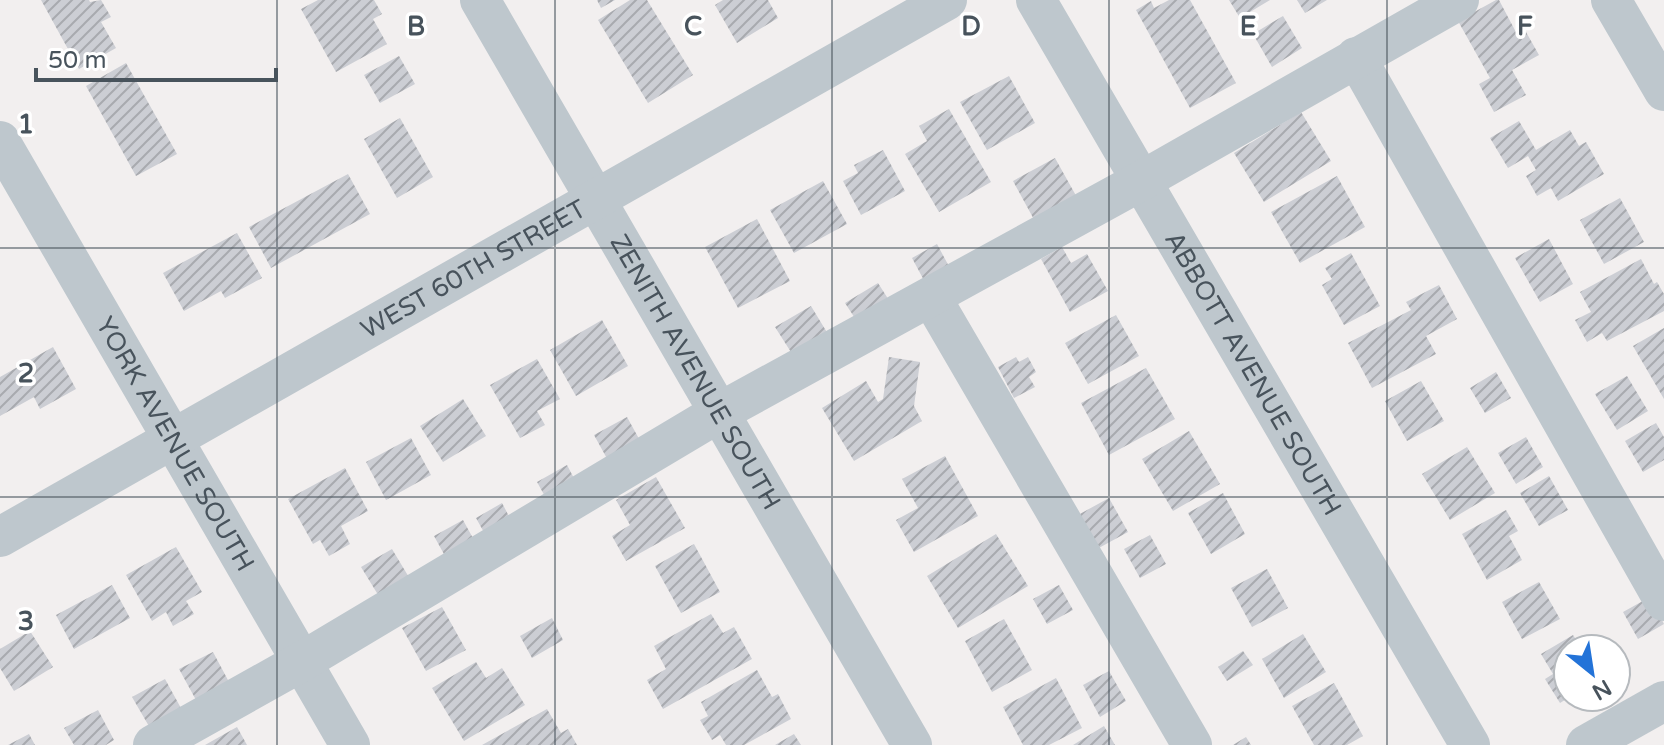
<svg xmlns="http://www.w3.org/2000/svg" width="1664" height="745" font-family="'Varela Round',sans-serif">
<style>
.building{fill:url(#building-hatch)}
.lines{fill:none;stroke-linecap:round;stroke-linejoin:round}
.minor{stroke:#bec7cd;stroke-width:40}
.grid{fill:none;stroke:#48535c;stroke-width:2;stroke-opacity:0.55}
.labels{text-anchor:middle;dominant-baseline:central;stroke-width:7;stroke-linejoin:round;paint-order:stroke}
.street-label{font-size:26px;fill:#48535c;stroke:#fff}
.grid-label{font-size:26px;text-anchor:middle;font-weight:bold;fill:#48535c;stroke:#fff;stroke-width:7;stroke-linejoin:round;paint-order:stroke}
</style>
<defs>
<pattern id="building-hatch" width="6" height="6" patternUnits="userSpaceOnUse" patternTransform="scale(2)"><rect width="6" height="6" fill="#ccced4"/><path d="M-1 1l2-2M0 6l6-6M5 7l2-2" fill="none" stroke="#a8aaaf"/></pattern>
</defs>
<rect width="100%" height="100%" fill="#f2efef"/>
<path class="building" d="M41 0H89L90 2 101 0 111 17 101 22 116 48 79 69Z
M318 0H374L382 14 373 19 387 44 336 72 301 9Z
M597 0H615L601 8Z
M630 0H647L693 75 648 103 598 20Z
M723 0H768L778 18 737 43 715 5Z
M1169 0H1190L1236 83 1190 108 1136 10 1151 1 1154 8Z
M1229 0H1270L1240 18Z
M1297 0H1327L1305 13Z
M1496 0H1499L1518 36 1526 32 1539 55 1512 70 1526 95 1494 112 1479 84 1490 78 1458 21Z
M1283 16 1302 48 1272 67 1253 34Z
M399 56 415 84 380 103 364 75Z
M126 63 177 154 136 176 86 86Z
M1009 76 1035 123 987 150 960 102Z
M949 109 991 182 939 212 905 154 927 141 919 126Z
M1301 112 1331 161 1264 202 1234 153Z
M400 118 433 177 397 198 364 139Z
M1519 121 1536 150 1570 130 1579 146 1586 142 1604 174 1558 201 1551 188 1537 196 1526 176 1536 170 1528 156 1508 168 1490 138Z
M883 150 905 191 861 215 843 181 858 173 854 165Z
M1055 158 1079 201 1037 225 1013 181Z
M348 174 370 214 271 268 249 227Z
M1337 176 1365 227 1300 263 1271 212Z
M823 181 847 224 794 253 770 210Z
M1620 198 1644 242 1604 264 1580 220Z
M757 219 790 281 738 308 705 247Z
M237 233 262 278 225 298 221 291 184 311 163 273Z
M1549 239 1573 284 1540 302 1515 258Z
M937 244 952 272 927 286 912 258Z
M1062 247 1071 263 1087 254 1108 291 1070 312 1041 259Z
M1351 253 1380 306 1344 325 1322 285 1332 279 1325 268Z
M1641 259 1654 284 1657 282 1664 294V311L1607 341 1602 333 1587 342 1575 320 1591 312 1580 292Z
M878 283 892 305 860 326 845 303Z
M1439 285 1457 319 1426 336 1436 354 1372 388 1348 343 1411 310 1406 302Z
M811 306 831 339 796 360 775 327Z
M1116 315 1139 356 1088 384 1065 343Z
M602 320 628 366 576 396 550 350Z
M1664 328V399L1633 346Z
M53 347 76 389 40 409 34 397 0 416V377Z
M889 357 920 362 914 406 922 421 854 461 822 408 866 381 878 402 883 399Z
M1016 357 1019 362 1028 357 1036 372 1029 377 1035 387 1014 398 998 367Z
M537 359 560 399 537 411 545 425 520 438 490 385Z
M1146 368 1175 419 1109 455 1081 403Z
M1496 372 1511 398 1485 413 1470 388Z
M1627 376 1648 411 1617 430 1595 394Z
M1421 381 1444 421 1407 441 1385 401Z
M463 399 486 436 443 462 420 426Z
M627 417 643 446 610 464 594 435Z
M1656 423 1664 437V460L1643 472 1625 441Z
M1189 431 1220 484 1173 511 1142 459Z
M1526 437 1543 467 1516 484 1498 453Z
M411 438 431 475 386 500 366 462Z
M1467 447 1495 493 1450 520 1422 474Z
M945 456 978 516 914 552 896 520 918 508 902 479Z
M567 465 577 484 547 500 537 482Z
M345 468 368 511 341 526 350 544 329 556 320 540 313 544 288 499Z
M1549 476 1568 510 1539 526 1520 493Z
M656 477 685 528 626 561 612 536 630 525 616 500Z
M1223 493 1245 534 1211 554 1188 513Z
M1109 498 1128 532 1097 549 1078 515Z
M502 503 512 522 486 536 476 518Z
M1506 510 1518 531 1509 536 1522 560 1487 580 1462 534Z
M463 520 474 540 445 556 434 536Z
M996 534 1028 586 958 628 927 576Z
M1150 535 1166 564 1140 578 1124 549Z
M694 544 720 592 681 613 655 566Z
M176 547 202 592 186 601 194 614 173 626 166 612 152 621 126 575Z
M392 549 410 579 380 598 361 567Z
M1267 569 1288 608 1252 627 1231 588Z
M1539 582 1560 619 1522 639 1502 602Z
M112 585 130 618 74 649 56 615Z
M1059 585 1073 610 1047 624 1033 599Z
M1650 597 1664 624 1638 639 1623 612Z
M442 607 466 650 426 671 402 628Z
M711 614 723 633 734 627 752 659 663 709 647 680 666 669 654 646Z
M552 618 563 640 532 658 520 636Z
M1004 619 1032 670 992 692 965 641Z
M30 631 53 667 14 691 0 668V649Z
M1303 634 1326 672 1284 698 1262 659Z
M1573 635 1582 649H1568V698L1560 703 1545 679 1553 674 1541 654Z
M1243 651 1253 665 1227 681 1218 667Z
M213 652 229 682 196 700 179 669Z
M476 662 486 678 502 668 525 705 464 741 432 688Z
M757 670 772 697 778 694 791 719 744 745H726L720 735 712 740 700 720 708 716 701 702Z
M1109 671 1126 701 1100 717 1083 685Z
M1056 678 1082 728 1049 745H1023L1003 707Z
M165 679 182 710 150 728 132 697Z
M1334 683 1363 736 1347 745H1314L1292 706Z
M547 709 561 733 568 729 577 745H482Z
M98 710 114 740 106 745H74L64 728Z
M1104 726 1115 745H1073Z
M237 727 247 745H205Z
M29 734 35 745H8Z
M794 734 801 745H775Z
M1246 737 1251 745H1233Z"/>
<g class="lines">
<g class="minor">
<path id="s1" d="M480 0 912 745"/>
<path id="s2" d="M1036 0 1470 745"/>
<path d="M1611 0 1664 91"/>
<path d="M1356 57 1664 601"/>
<path id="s3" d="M0 141 350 745"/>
<path d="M931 297 1192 745"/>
<path id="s4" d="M0 537 947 0"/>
<path d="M153 745 301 662 720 412 1141 181 1459 0"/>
<path d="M1586 745 1664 701"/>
</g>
</g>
<path class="grid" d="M277 0V745M555 0V745M832 0V745M1109 0V745M1387 0V745M0 248H1664M0 497H1664"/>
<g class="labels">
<g class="street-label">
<text stroke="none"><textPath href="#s4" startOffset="544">WEST 60TH STREET</textPath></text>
<text stroke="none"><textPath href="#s1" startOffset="430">ZENITH AVENUE SOUTH</textPath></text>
<text stroke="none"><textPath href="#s2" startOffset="432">ABBOTT AVENUE SOUTH</textPath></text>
<text stroke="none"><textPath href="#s3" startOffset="350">YORK AVENUE SOUTH</textPath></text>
</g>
</g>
<g class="grid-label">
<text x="416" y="35">B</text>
<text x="693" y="35">C</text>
<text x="971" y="35">D</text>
<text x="1248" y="35">E</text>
<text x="1525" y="35">F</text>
<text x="26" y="133">1</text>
<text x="26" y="382">2</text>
<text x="26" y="630">3</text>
</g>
<g transform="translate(1592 673) rotate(150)"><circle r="38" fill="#ffffff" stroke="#b6babe" stroke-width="2"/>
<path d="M0-6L14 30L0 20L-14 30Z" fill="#2373d8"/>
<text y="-12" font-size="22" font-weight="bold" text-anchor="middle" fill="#48535c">N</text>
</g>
<path d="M36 68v12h240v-12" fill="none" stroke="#48535c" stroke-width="4"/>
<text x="48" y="68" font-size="24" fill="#48535c" stroke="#ffffff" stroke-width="6" paint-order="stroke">50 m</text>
</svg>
